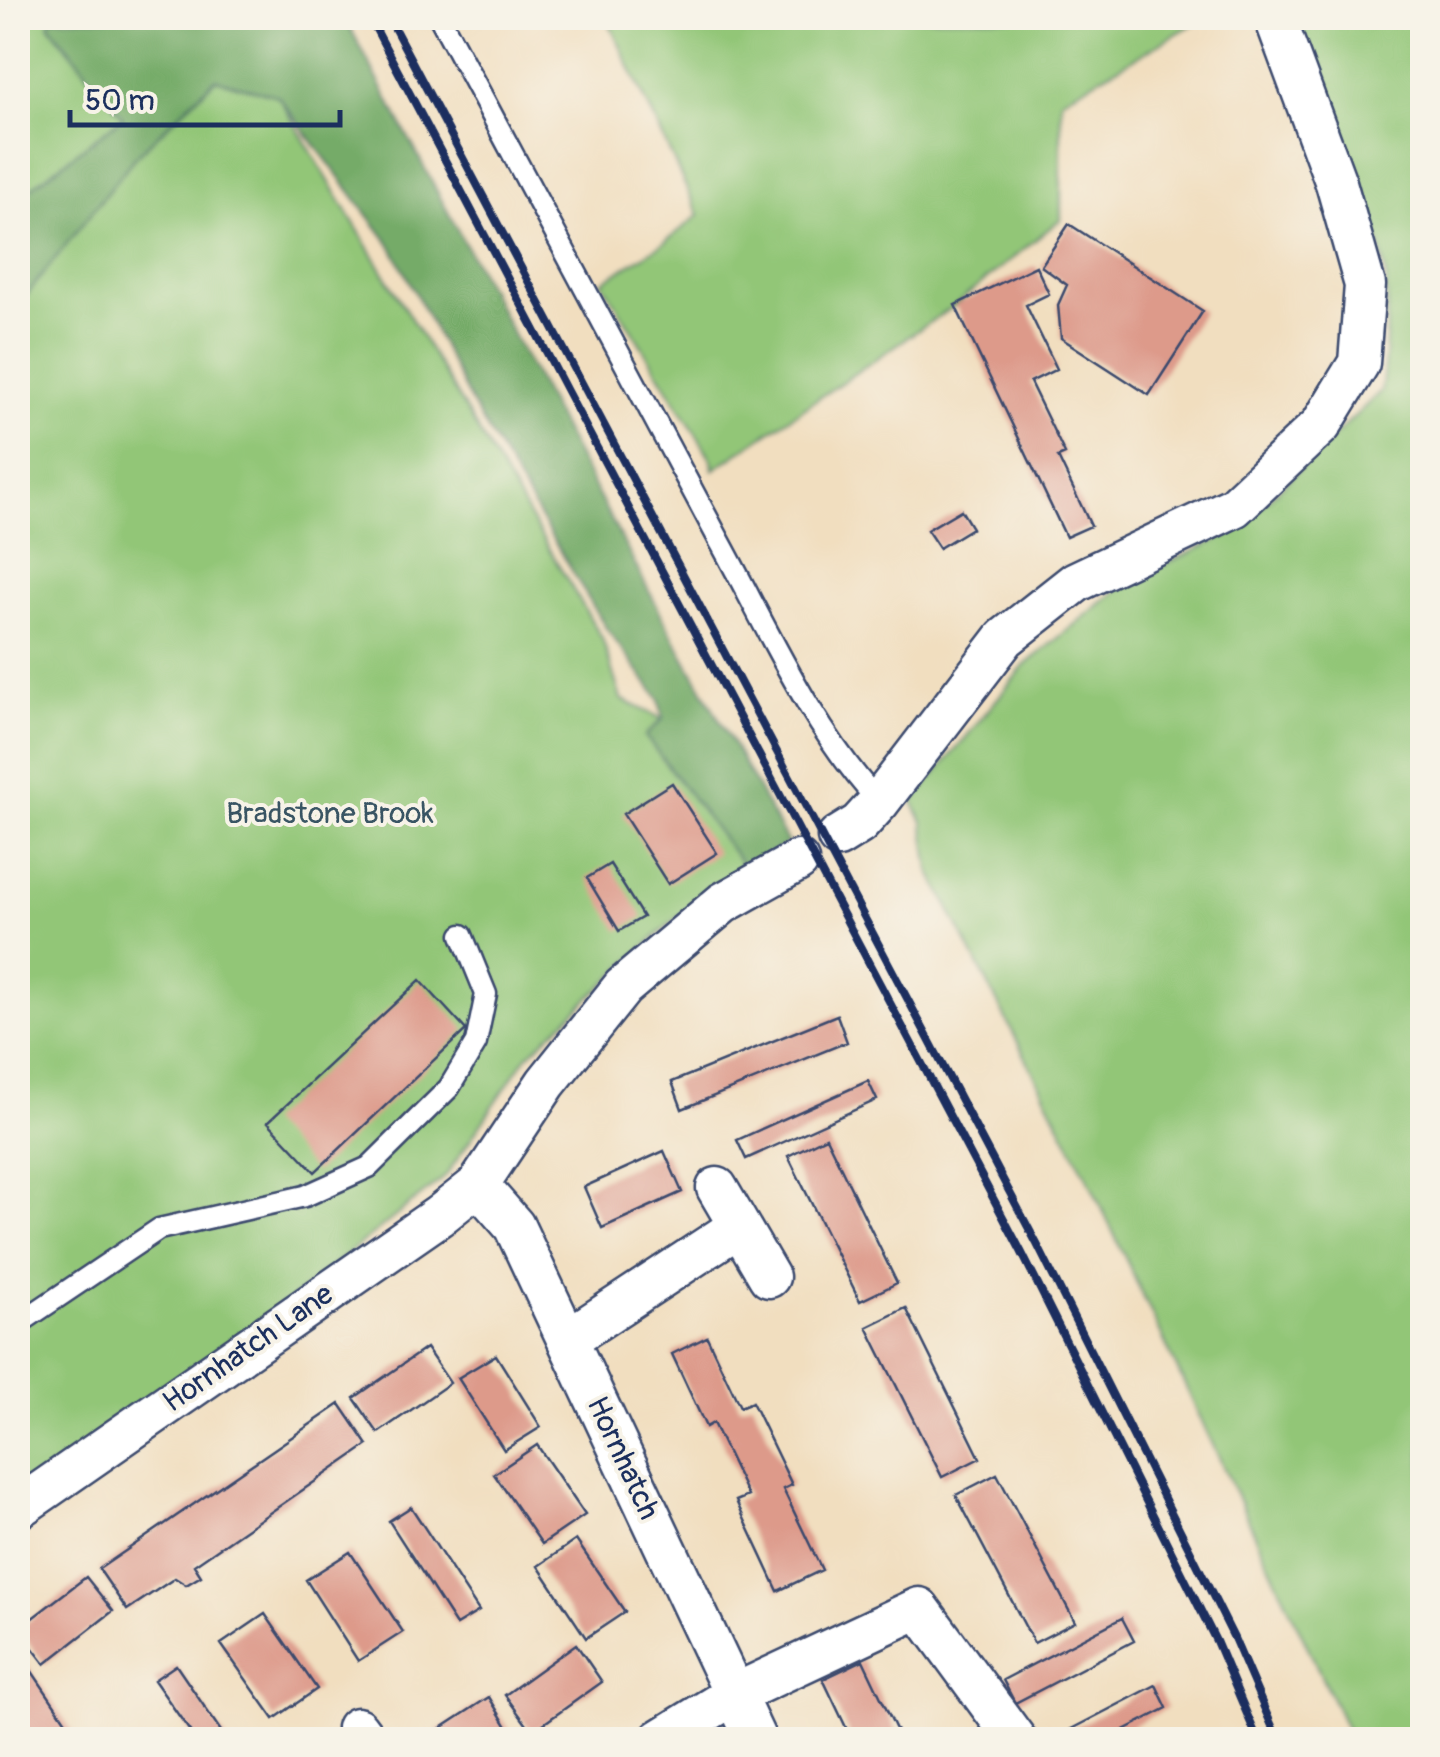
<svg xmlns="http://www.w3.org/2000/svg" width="1440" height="1757" font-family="Pangolin,sans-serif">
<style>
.green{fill:#92c677;stroke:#567a6a;stroke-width:2.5}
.forest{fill:#75ab68;stroke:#486d63;stroke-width:2.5}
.building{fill:#dd9a8a}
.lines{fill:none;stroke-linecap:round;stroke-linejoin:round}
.lane-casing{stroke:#3b496d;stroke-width:25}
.street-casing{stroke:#3b496d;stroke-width:45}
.lane{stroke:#fff;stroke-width:20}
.street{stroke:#fff;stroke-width:40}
.rail{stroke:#1b2f5e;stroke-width:8}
.labels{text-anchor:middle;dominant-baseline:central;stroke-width:8;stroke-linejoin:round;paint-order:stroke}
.park-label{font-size:30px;fill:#395564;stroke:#f7f3e8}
.street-label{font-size:30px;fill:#1b2f5e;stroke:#f7f3e8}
</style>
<rect width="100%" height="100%" fill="#f7f3e8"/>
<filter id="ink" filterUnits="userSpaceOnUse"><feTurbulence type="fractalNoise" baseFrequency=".01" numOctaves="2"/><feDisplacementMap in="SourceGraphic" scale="20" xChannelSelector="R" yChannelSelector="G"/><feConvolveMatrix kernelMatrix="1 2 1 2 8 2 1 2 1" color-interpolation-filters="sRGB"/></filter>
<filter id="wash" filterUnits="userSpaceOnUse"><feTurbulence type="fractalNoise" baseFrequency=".0048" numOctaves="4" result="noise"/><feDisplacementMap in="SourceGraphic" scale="40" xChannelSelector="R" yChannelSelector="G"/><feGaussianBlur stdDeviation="2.25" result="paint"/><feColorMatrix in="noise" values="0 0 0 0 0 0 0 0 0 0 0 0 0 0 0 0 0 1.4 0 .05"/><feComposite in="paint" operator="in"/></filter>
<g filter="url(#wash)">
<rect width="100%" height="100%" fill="#f1debf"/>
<path class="green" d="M18 18H54L49 25 123 117 18 198Z
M607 18H1204L1061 100V219L955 305 713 470 712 460 602 282 664 243 699 215Z
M1293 18H1422V1739H1351L1091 1185 930 871 923 822 913 802 1025 665 1128 581 1233 533 1381 391C1386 360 1390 292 1384 262 1367 176 1321 99 1293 18Z
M216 79 278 96 602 638 621 699 663 719 645 736 745 868 675 919 527 1056 445 1177 262 1322 18 1494V306L134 158Z"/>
<path class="forest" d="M54 18H345L674 638 788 843 745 868 645 736 663 719 659 699 606 628 473 406 392 247 278 96 215 79 134 158 18 306V198L123 117 49 24Z"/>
<g id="blocks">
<path class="building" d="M1069 224 1203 311 1149 395 1061 338 1058 305 1067 285 1041 266Z
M1036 266 1049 294 1026 305 1057 369 1030 382 1065 454 1058 457 1091 526 1066 537 955 305Z
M961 510 972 528 939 548 927 530Z
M672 783 717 853 668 884 623 814Z
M610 864 643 917 619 931 587 878Z
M420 980 466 1030 315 1172 268 1122Z
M837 1015 847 1042 682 1109 672 1082Z
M868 1081 877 1100 746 1159 737 1140Z
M826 1137 897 1283 860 1301 788 1156Z
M664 1151 682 1192 602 1228 584 1187Z
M906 1308 980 1458 942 1477 867 1327Z
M707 1337 740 1407 752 1402 792 1485 783 1489 822 1570 778 1591 736 1501 748 1496 713 1423 706 1427 672 1354Z
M426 1348 450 1383 378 1433 354 1398Z
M496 1355 541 1427 504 1450 458 1378Z
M340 1404 368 1445 194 1565 201 1576 186 1585 175 1578 127 1610 99 1569Z
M537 1445 585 1515 542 1544 494 1474Z
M997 1474 1075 1622 1034 1643 956 1495Z
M411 1507 479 1611 456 1625 389 1521Z
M576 1540 625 1612 586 1638 538 1566Z
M350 1552 403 1632 358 1661 306 1580Z
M86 1577 113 1611 45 1664 18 1629Z
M265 1614 317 1689 274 1719 221 1644Z
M1122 1618 1134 1641 1015 1703 1003 1680Z
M576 1644 602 1682 532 1732 505 1695Z
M863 1660 901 1740H852L823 1679Z
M27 1664 75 1735 69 1740H21L18 1734V1670Z
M176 1665 227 1740H196L154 1680Z
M1156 1685 1167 1708 1105 1740H1050Z
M489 1697 515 1740H423Z"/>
</g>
</g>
<g filter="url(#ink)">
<use href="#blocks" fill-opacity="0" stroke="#3b496d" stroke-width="2.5"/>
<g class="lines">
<defs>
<path id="lane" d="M440 18C533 191 624 365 718 538 767 627 810 727 879 802
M18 1324 159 1229 305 1196 369 1167 449 1088 476 1043 486 994 462 935"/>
<path id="street" d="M838 837 859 824 879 802 1005 638 1076 582 1234 507 1321 425 1359 363 1365 285 1336 183 1275 18
M478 1185 514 1226 756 1740
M717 1188 769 1277
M568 1339 738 1227
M18 1508 439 1216 478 1185 546 1083 623 987 723 903 798 861
M357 1728 366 1740
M660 1740 733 1695 919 1608 1016 1740"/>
</defs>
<use href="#lane" class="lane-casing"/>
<use href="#street" class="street-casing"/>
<use href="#lane" class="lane"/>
<use href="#street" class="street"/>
<path class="rail" d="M370 18 1021 1251 1216 1641 1258 1740
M389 18 1037 1244 1234 1638 1278 1740"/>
</g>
</g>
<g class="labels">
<g class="park-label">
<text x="330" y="813">Bradstone Brook</text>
</g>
<g class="street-label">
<text transform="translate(248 1348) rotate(-35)">Hornhatch Lane</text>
<text transform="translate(623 1458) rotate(65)">Hornhatch</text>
</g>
</g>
<rect width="1440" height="1757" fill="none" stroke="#f7f3e8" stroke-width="60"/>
<path d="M70 110v15h270v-15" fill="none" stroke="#1b2f5e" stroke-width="5"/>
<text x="85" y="110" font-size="30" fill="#1b2f5e" stroke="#f7f3e8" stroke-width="8" paint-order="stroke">50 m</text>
</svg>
